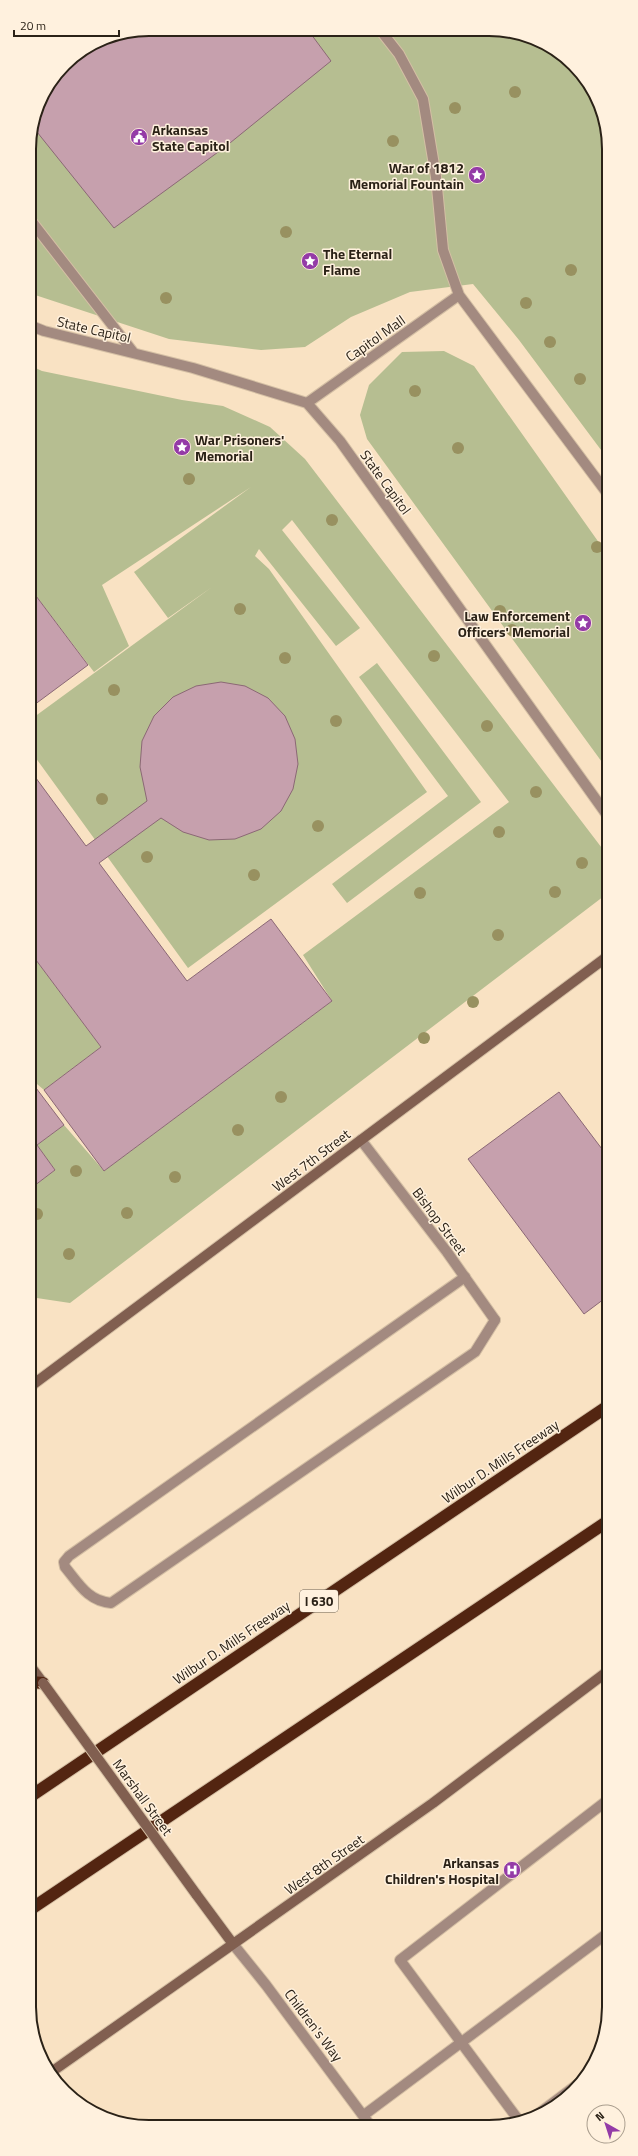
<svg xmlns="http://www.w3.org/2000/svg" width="638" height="2156" font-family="'Titillium Web',sans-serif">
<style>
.green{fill:#b6be91}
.building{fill:#c6a0ad;stroke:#8b6875}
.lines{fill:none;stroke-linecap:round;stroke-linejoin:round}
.lane-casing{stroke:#d4bfa4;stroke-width:12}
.street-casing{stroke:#d4bfa4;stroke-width:12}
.secondary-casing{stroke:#d4bfa4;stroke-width:12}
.highway-casing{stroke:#d4bfa4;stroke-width:14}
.lane{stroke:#a38a80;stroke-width:10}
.street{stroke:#a38a80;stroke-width:10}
.secondary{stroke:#815f50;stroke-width:10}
.highway{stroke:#532511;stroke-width:12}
.secondary-bridge-casing{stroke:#d4bfa4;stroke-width:12;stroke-linecap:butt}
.secondary-bridge{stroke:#815f50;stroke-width:10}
.tree{fill:#989160}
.labels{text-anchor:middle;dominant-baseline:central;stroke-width:3;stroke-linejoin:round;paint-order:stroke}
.shield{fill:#fff1de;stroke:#6b6053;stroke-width:1}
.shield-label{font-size:13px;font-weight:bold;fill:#2b2217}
.poi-label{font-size:14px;font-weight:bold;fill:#2b2217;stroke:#fff1de;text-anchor:start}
.street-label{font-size:14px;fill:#2b2217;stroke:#fff1de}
.rim{fill:none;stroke:#2b2217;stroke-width:2}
</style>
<rect width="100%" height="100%" fill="#f9e2c3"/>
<path class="green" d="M149 29 512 31C524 36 539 39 550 46 582 66 595 91 607 126V458L519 340 473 284 410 292 351 317 305 347 261 350 169 339 29 293V142L38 103 103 38Z
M444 351 474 366 607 554V769L367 439 360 415 369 385 402 352Z
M29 365 42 371 182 400 223 406 270 427 305 459 608 856V893L70 1303 30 1297V1189L55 1170 37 1145 64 1125 104 1171 332 1001 303 955 509 802 292 520 282 530 360 628 336 646 259 549 255 556 269 569 427 792 188 968 30 750V720L212 587 168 618 134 572 251 487 102 585 129 646 94 672 30 588Z
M377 663 481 802 347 903 332 884 448 796 359 677Z
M30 952 101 1047 44 1090 30 1078Z"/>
<path class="building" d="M149 29 308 30 331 61 225 147 114 228 33 127 38 103 64 64 103 38Z
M30 588 88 665 30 708Z
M221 682 245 686 268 698 285 716 295 739 298 764 293 789 281 811 261 829 235 839 209 840 183 832 161 818 99 863 187 981 271 919 332 1001 104 1171 44 1090 101 1047 30 952V770L86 846 147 801 140 767 142 741 154 716 173 697 196 686Z
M30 1080 64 1125 37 1145 55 1170 30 1189Z
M559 1092 608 1157V1296L584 1314 468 1159Z"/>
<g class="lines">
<defs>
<path id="lane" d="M29 218 133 352
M465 1277 69 1556 64 1562 65 1567C79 1584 88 1601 111 1603L475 1352 495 1320
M364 2115 609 1932
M534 2117 582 2081
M520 2122 400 1960 609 1799"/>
<path id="street" d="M381 31 399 54 423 99 436 177 443 250 459 295 607 493
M29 325 44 331 193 368 307 403 340 441 607 815
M307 403 459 295
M361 1140 447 1252 495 1320
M233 1944 266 1985 370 2125"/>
<path id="secondary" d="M31 1386 608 956
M31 1667 43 1683
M196 1894 233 1944
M50 2073 433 1803 608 1671"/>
<path id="highway" d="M31 1682 43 1683
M31 1796 608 1406
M31 1909 608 1521"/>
</defs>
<use href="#lane" class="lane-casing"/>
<use href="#street" class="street-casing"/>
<use href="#secondary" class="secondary-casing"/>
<use href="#highway" class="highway-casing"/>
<use href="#lane" class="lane"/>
<use href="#street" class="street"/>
<use href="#secondary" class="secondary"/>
<use href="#highway" class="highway"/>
<defs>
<path id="secondary-bridge" d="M43 1683 196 1894"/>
</defs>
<use href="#secondary-bridge" class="secondary-bridge-casing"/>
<use href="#secondary-bridge" class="secondary-bridge"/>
</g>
<g class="tree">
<circle cx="515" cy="92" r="6"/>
<circle cx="455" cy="108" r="6"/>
<circle cx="393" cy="141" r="6"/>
<circle cx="286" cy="232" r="6"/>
<circle cx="571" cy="270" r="6"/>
<circle cx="166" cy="298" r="6"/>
<circle cx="526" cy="303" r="6"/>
<circle cx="550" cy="342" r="6"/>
<circle cx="580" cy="379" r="6"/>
<circle cx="415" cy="391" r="6"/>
<circle cx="458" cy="448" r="6"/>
<circle cx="189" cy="479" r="6"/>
<circle cx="332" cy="520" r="6"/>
<circle cx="597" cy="547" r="6"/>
<circle cx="240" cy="609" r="6"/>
<circle cx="500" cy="611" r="6"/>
<circle cx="512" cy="630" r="6"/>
<circle cx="434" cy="656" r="6"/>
<circle cx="285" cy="658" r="6"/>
<circle cx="114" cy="690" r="6"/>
<circle cx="336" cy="721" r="6"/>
<circle cx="487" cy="726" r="6"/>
<circle cx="536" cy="792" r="6"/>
<circle cx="102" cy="799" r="6"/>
<circle cx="318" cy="826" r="6"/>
<circle cx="499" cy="832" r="6"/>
<circle cx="147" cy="857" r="6"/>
<circle cx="582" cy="863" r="6"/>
<circle cx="254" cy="875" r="6"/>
<circle cx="555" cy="892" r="6"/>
<circle cx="420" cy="893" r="6"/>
<circle cx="498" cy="935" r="6"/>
<circle cx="473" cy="1002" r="6"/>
<circle cx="424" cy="1038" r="6"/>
<circle cx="281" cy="1097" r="6"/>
<circle cx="238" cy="1130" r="6"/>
<circle cx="76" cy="1171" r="6"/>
<circle cx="175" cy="1177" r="6"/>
<circle cx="127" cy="1213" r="6"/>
<circle cx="37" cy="1214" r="6"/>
<circle cx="69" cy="1254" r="6"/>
</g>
<defs>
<symbol id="civic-disc" viewBox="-11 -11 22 22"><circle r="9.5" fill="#943ba7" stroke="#fff1de"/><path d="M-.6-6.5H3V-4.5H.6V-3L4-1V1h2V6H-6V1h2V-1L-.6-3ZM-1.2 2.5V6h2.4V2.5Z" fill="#fff"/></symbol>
<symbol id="sight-disc" viewBox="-11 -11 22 22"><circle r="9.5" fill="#943ba7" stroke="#fff1de"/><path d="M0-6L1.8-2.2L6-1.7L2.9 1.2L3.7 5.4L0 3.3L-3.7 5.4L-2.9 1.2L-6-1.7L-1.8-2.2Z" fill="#fff"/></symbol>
<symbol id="hospital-disc" viewBox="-11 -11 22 22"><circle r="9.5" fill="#943ba7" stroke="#fff1de"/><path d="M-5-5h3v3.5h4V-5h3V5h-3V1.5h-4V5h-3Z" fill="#fff"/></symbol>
</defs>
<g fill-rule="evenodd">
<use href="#civic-disc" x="129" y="127" width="20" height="20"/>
<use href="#sight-disc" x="467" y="165" width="20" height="20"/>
<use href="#sight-disc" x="300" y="251" width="20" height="20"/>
<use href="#sight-disc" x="172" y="437" width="20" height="20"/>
<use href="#sight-disc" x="573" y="613" width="20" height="20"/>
<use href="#hospital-disc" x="502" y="1860" width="20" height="20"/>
</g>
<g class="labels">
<rect class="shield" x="300" y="1590" width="38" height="22" rx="3"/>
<g class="shield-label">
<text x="319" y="1601">I 630</text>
</g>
<g class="poi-label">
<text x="152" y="129">Arkansas<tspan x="152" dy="16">State Capitol</tspan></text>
<text x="464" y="167" text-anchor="end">War of 1812<tspan x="464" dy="16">Memorial Fountain</tspan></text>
<text x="323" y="253">The Eternal<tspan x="323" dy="16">Flame</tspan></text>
<text x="195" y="439">War Prisoners'<tspan x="195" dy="16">Memorial</tspan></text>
<text x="570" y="615" text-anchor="end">Law Enforcement<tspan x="570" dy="16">Officers' Memorial</tspan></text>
<text x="499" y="1862" text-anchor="end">Arkansas<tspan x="499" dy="16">Children's Hospital</tspan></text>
</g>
<g class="street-label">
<text transform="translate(94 329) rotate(13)">State Capitol</text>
<text transform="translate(375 338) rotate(-35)">Capitol Mall</text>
<text transform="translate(386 482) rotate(54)">State Capitol</text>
<text transform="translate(311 1160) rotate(-37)">West 7th Street</text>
<text transform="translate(440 1221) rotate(53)">Bishop Street</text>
<text transform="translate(500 1461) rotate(-34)">Wilbur D. Mills Freeway</text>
<text transform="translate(231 1642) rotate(-34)">Wilbur D. Mills Freeway</text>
<text transform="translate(143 1797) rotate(54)">Marshall Street</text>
<text transform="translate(324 1864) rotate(-35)">West 8th Street</text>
<text transform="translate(314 2025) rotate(53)">Children's Way</text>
</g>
</g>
<path d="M0 0H638V2156H0ZM149 36H489A113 113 0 0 1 602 149V2007A113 113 0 0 1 489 2120H149A113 113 0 0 1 36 2007V149A113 113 0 0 1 149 36Z" fill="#fff1de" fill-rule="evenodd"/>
<path class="rim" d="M149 36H489A113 113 0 0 1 602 149V2007A113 113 0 0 1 489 2120H149A113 113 0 0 1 36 2007V149A113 113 0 0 1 149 36Z"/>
<g transform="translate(606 2124) rotate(321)"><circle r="19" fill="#fff1de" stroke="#aa9e8e"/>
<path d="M0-3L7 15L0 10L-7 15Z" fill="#943ba7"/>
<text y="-6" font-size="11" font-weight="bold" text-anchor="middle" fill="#2b2217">N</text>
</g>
<path d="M14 30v6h105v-6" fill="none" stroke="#2b2217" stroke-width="2"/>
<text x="20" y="30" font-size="12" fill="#2b2217" stroke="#fff1de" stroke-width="3" paint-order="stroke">20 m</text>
</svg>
